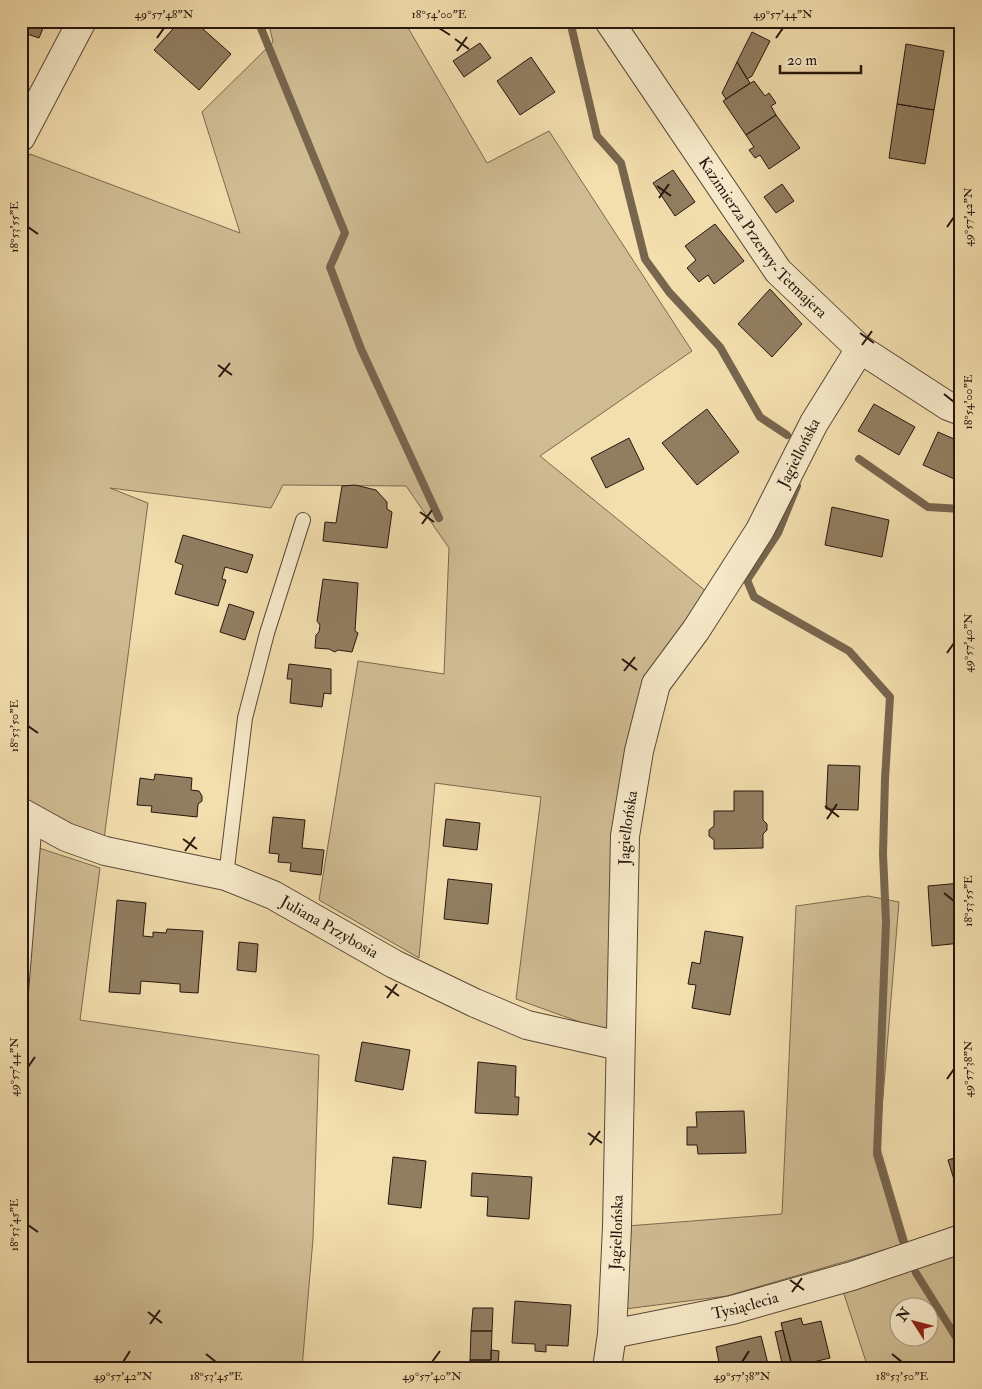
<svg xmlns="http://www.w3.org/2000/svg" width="982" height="1389" font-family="'IM FELL Double Pica',serif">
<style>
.green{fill:#d0bc93;stroke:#7b6950;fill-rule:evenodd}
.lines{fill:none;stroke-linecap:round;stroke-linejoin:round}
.stream{stroke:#77654e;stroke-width:8}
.building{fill:#917e61;stroke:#26160e}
.service-casing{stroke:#594836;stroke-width:16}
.minor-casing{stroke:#594836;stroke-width:30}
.service{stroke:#f7eaca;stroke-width:14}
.minor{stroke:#f7eaca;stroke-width:28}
.ticks{fill:none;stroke:#26160e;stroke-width:2}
.labels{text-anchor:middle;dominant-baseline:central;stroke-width:5;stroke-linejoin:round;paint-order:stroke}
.street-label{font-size:16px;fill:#26160e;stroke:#f7eaca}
.neatline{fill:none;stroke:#26160e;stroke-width:2}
.ticks-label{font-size:12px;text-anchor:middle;fill:#26160e}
</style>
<rect width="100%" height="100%" fill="#f3deae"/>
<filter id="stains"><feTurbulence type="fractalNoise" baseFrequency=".004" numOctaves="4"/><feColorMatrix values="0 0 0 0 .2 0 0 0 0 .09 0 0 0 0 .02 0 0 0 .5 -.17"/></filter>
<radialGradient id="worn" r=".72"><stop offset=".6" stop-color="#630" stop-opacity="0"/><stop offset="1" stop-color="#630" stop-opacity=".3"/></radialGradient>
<path class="green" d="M268 21H404L487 163 549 131 692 351 540 456 707 592 645 684 613 1034 516 999 541 797 435 783 419 958 319 900 358 661 444 674 449 548 406 486 283 485 271 508 110 488 148 503 104 839 42 810 21 796V170L30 154 240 233 202 112 273 42Z
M33 846 100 868 80 1020 319 1055 313 1239 302 1368H21V1044Z
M868 896 899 902 879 1145 908 1243 727 1296 625 1309 627 1226 782 1214 796 906Z
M961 1247V1368H868L843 1291ZM900 1306H930V1336H900Z"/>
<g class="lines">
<path class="stream" d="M258 21 345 233 330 267 361 349 439 518
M570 21 597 136 621 163 645 259 669 292 720 347 760 417 787 435
M859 459 928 507 961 509
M797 486 778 533 747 580 754 597 849 651 890 697 885 779 883 854 886 922 877 1154 903 1241
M916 1273 961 1345"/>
</g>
<path class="building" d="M21 21H46L39 38 21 32Z
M180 21H194L231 54 199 90 154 50Z
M752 32 770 41 752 76 747 79 737 62Z
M480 43 491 58 464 77 453 61Z
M906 44 944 51 934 110 897 104Z
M531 57 555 92 520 115 497 81Z
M737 62 750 83 726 99 722 93Z
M754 81 765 96 769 93 776 103 771 106 776 115 746 135 723 101Z
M897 104 934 110 925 164 889 158Z
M776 115 800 148 769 169 760 155 755 158 749 150 754 147 746 135Z
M673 170 695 202 675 216 653 183Z
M782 184 794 201 776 213 764 197Z
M715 224 744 261 714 284 708 275 699 282 687 268 696 260 685 246Z
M770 289 802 324 772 357 738 324Z
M874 404 915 427 899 455 858 431Z
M707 409 739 452 697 485 662 443Z
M938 432 961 442 959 462 961 482 923 465Z
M629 438 644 469 606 488 591 458Z
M355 485 376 490 387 502V509L392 512 387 548 323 541 325 522 336 523 342 486Z
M832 507 889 520 882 557 825 545Z
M183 535 253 555 247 573 225 567 222 579 226 580 218 606 175 594 183 565 175 562Z
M323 579 358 583 355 631 358 633 352 652 338 650 335 652 329 649 315 648 316 635 319 632 320 625 317 621Z
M229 604 254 612 245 640 220 632Z
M289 664 331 669V694L324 693 322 707 290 703 292 679H287Z
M828 765 860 766 858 810 826 809Z
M155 774 192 778 191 790 199 791 202 796V801L198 804 197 817 151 812 152 806 137 805 140 778 154 780Z
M734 791H763V820L767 824V830L763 834V848L714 849V840L709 836V830L714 826V811H734Z
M273 817 305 820 302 848 324 850 321 875 290 871 291 863 278 862 279 854 269 853Z
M446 819 480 823 477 850 443 846Z
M448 879 492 884 488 924 444 919Z
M961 883V943L932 946 928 886Z
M117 900 146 903 143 936 153 937V932L166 933 167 929 203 931 198 993 180 992V984L141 981 140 994 109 992Z
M705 931 743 937 730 1015 692 1008 696 985 688 984 692 962 700 964Z
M239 942 258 944 256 972 237 970Z
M362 1042 410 1050 403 1090 355 1081Z
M478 1062 516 1066 515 1097H519L518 1115 475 1113Z
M744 1111 746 1153 698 1154 697 1145H687V1127H697L696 1112Z
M961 1156V1196H959L948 1160Z
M393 1157 426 1161 421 1208 388 1204Z
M472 1173 532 1177 529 1219 487 1216 488 1197 471 1196Z
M515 1301 571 1305 568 1346 546 1345V1352L535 1351V1344L512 1343Z
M473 1308H493L492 1331H471Z
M801 1318 803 1325 821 1321 830 1358 792 1367 781 1323Z
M783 1330 791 1361 782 1363 775 1332Z
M471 1331H492L491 1360H470Z
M761 1336 769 1368H720L716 1347Z
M491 1350 499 1351 498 1368H470V1360H491Z
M675 1362 676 1368H647Z"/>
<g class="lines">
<defs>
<path id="service" d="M226 876 245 718 267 633 303 520
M21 992 35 820"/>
<g id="minor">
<path id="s1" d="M609 21 778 271 860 349 948 406 961 411"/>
<path d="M21 137 82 21"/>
<path id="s2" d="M21 812 66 837 105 851 226 876 273 895 394 964 475 1003 527 1025 620 1046"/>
<path id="s3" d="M612 1334 732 1310 852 1276 961 1239"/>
<path id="s4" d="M607 1368 612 1334 617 1227 625 836 639 751 656 684 696 630 760 530 814 423 860 349"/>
</g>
</defs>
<use href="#service" class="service-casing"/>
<use href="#minor" class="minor-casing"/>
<use href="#service" class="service"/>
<use href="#minor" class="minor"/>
</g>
<path class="ticks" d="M439 28 450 35M157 38 164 28M776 38 783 28M455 39 469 49M457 51 467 37M657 186 671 196M659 198 669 184M28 227 38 234M947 227 954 217M860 333 874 343M862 345 872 331M218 365 232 375M219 377 230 363M944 394 954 402M420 512 434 522M422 524 432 510M947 653 954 643M622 659 637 670M624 671 635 657M28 726 38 733M825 806 839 817M827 819 837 804M183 839 197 849M185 851 195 837M944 893 954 901M385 986 399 996M387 998 397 984M28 1067 35 1057M947 1079 954 1069M588 1133 602 1143M590 1145 600 1131M28 1225 38 1232M790 1280 804 1290M792 1292 802 1278M148 1312 162 1323M150 1324 160 1310M206 1354 216 1362M892 1354 902 1362M123 1362 130 1351M432 1362 440 1351M742 1362 749 1351"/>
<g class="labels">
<g class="street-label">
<text stroke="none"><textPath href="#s1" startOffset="266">Kazimierza Przerwy-Tetmajera</textPath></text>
<text stroke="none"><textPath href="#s4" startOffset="960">Jagiellońska</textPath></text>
<text stroke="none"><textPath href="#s4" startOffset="541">Jagiellońska</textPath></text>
<text stroke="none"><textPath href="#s2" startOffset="332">Juliana Przybosia</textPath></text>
<text stroke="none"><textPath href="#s4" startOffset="136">Jagiellońska</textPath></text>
<text stroke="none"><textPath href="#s3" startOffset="136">Tysiąclecia</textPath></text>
</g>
</g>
<rect width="982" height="1389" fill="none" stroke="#f3deae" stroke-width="55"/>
<g transform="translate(914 1322) rotate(306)"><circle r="24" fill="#f7eaca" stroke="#a3957f"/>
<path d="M0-4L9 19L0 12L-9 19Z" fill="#8f2418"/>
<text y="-8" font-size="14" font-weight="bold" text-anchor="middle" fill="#26160e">N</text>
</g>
<path d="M780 65v8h81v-8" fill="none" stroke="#26160e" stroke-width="2.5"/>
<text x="787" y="65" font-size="15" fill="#26160e" stroke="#f7eaca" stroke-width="4" paint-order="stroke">20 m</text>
<rect x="28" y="28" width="926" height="1334" class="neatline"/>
<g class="ticks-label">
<text x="164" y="18">49°57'48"N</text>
<text x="439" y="18">18°54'00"E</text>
<text x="783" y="18">49°57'44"N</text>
<text transform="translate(968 217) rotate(-90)" y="4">49°57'42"N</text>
<text transform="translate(14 227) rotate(-90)" y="4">18°53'55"E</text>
<text transform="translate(968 402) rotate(-90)" y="4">18°54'00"E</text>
<text transform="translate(968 643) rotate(-90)" y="4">49°57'40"N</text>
<text transform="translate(14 726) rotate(-90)" y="4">18°53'50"E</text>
<text transform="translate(968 901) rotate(-90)" y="4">18°53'55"E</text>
<text transform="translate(14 1067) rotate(-90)" y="4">49°57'44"N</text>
<text transform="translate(968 1069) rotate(-90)" y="4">49°57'38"N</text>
<text transform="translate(14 1225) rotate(-90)" y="4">18°53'45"E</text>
<text x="123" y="1380">49°57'42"N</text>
<text x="216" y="1380">18°53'45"E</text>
<text x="432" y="1380">49°57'40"N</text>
<text x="742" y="1380">49°57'38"N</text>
<text x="902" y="1380">18°53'50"E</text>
</g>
<rect width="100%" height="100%" filter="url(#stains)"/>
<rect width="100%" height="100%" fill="url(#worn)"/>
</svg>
